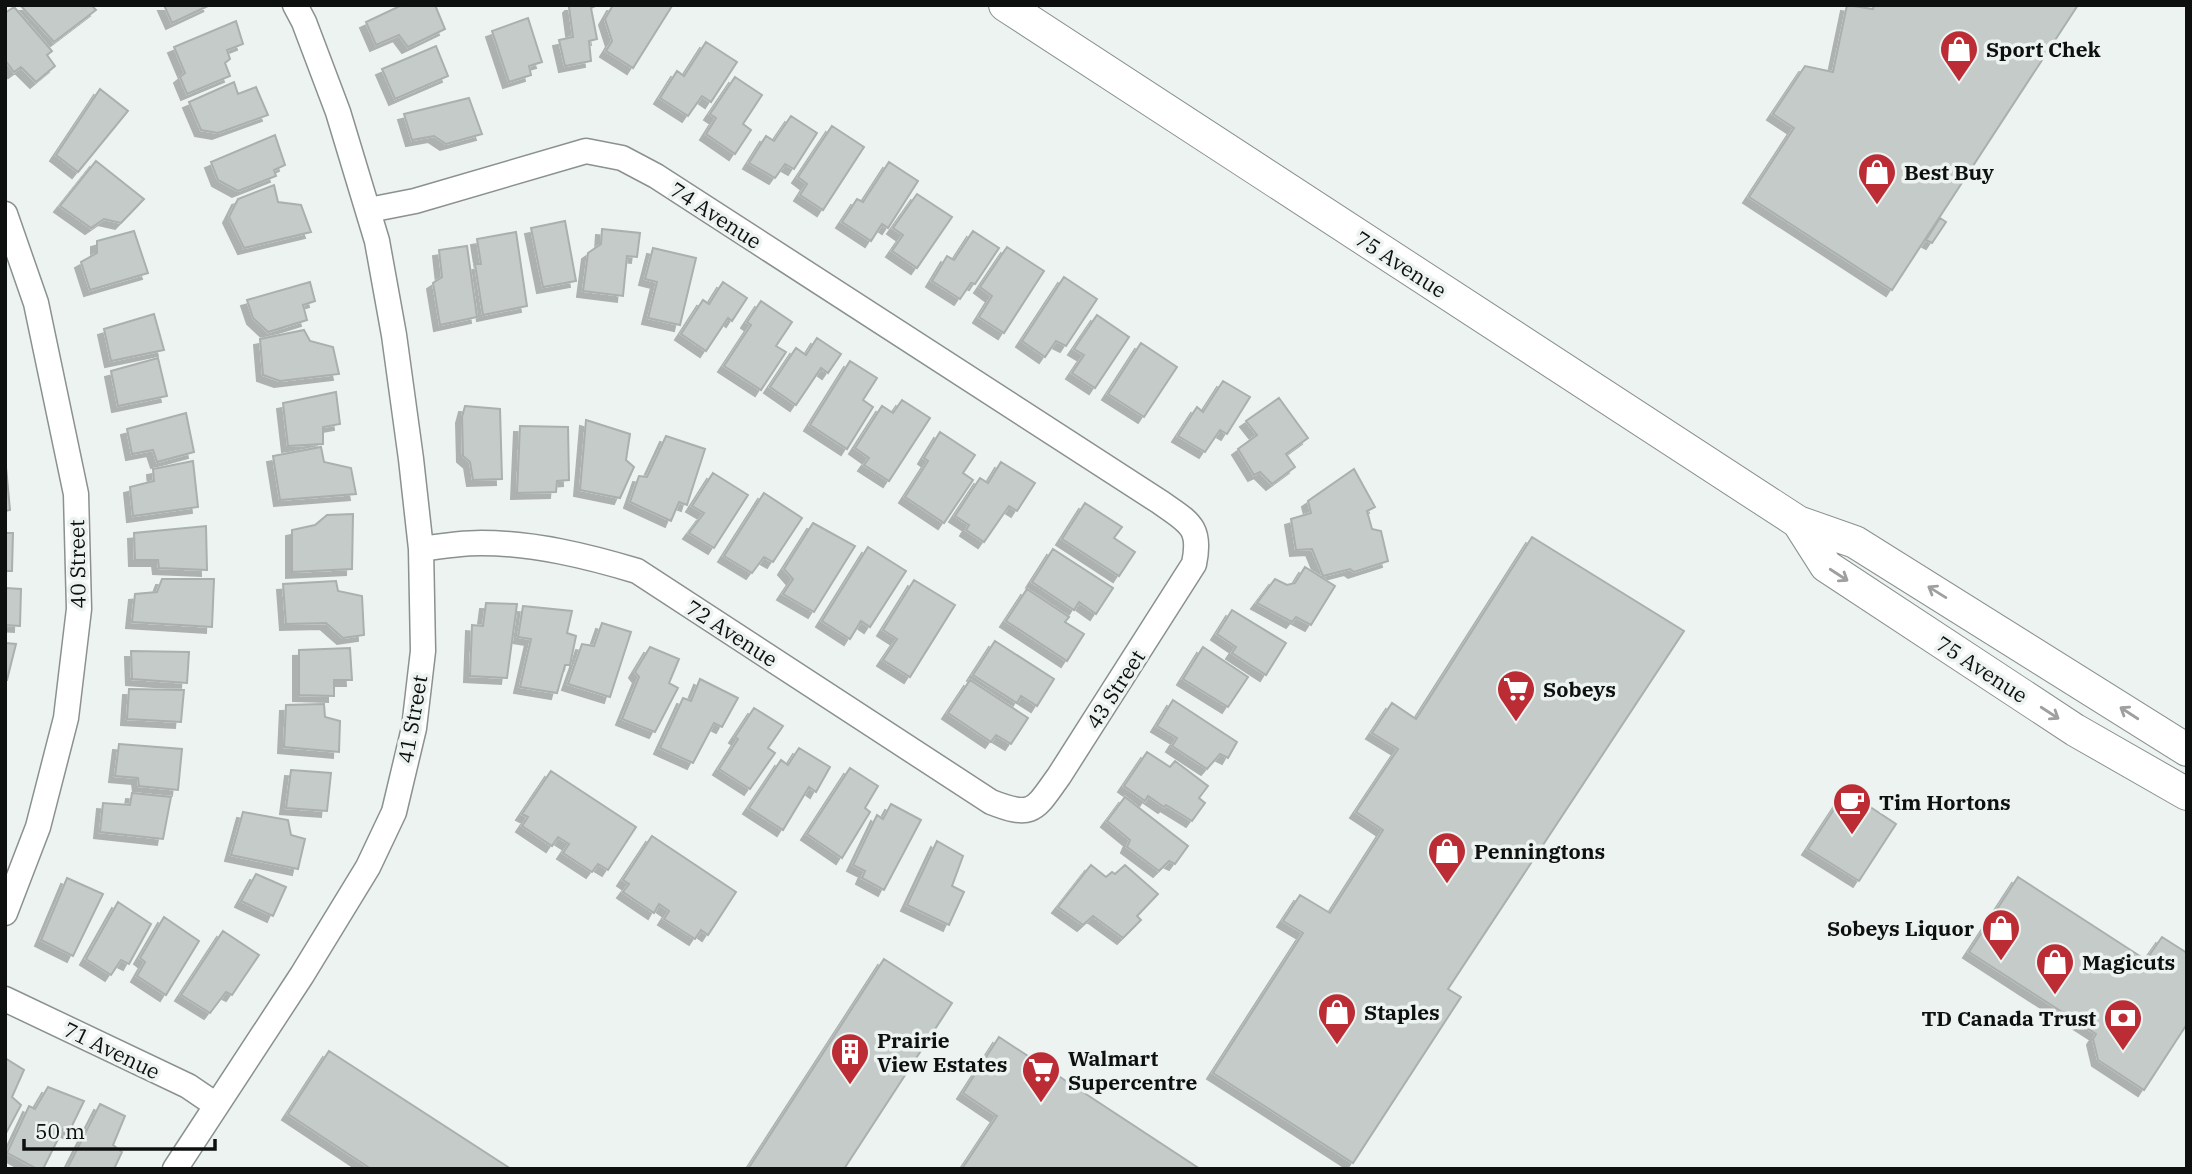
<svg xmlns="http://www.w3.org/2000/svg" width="2192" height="1174" font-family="'IBM Plex Serif',serif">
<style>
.building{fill:#c4cbc9;stroke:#aab0ae;stroke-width:2;filter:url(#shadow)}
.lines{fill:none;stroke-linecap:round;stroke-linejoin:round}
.minor-casing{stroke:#8a918f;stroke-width:27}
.major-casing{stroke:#8a918f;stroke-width:34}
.minor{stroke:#fff;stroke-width:24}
.major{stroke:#fff;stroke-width:32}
.oneway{stroke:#9f9f9f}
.labels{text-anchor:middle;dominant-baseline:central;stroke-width:7;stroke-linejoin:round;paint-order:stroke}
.poi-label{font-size:21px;font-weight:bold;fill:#0e1010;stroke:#ecf3f1;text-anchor:start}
.street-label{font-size:21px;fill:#0e1010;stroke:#ecf3f1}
</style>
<defs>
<filter id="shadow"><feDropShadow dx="-6" dy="6" stdDeviation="0" flood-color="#0004"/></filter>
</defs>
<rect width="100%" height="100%" fill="#ecf3f1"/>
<path class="building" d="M20 5H91L96 10 54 42Z
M164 5H210L172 23Z
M402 5H435L445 29 408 47 399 35 376 45 366 22Z
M571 5H597L591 8 597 39 589 41 591 61 565 66 559 40 573 37 569 7Z
M613 5 672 6 633 68 606 51 612 41 605 19Z
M1847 5 1873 9 1874 5H2078L1892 290 1749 197 1794 128 1773 114 1805 66 1833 72Z
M14 7 52 51 47 55 55 66 36 82 21 67 14 72 5 60V13Z
M528 18 542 62 529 66 531 75 509 82 492 31Z
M236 21 243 44 227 50 230 59 225 63 230 76 187 94 180 77 185 73 174 47Z
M706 42 737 62 711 102 702 96 688 116 660 98 677 71 684 76Z
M436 46 448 76 395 99 382 69Z
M735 77 762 95 743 124 751 130 735 154 706 134 716 118 710 114Z
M234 82 238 94 256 87 268 115 218 133 201 130 189 102Z
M100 89 128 111 78 172 56 155Z
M469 98 482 134 446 144 434 136 412 140 404 114Z
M791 116 817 133 794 169 785 164 775 178 749 163 766 136 774 141Z
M832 126 864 147 823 210 800 195 807 184 798 177Z
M275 135 285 165 274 170 276 176 238 191 218 180 211 162Z
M96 161 144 199 121 223 104 219 91 228 60 206Z
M889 162 918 181 888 228 882 224 871 241 842 222 857 199 863 202Z
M274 185 278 202 301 205 311 232 244 248 229 217 238 199Z
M917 194 952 217 917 268 892 251 903 235 893 228Z
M1940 218 1946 222 1932 243 1926 240Z
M565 221 576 281 543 287 531 228Z
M602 229 640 233 637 257 627 256 623 296 583 291 588 253 601 244Z
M134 231 148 273 90 290 81 262 97 253V241Z
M973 231 999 248 975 284 971 283 960 299 932 281 947 256 954 260Z
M516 232 527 306 483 315 475 264H481L477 239Z
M467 246 477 317 440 325 433 283 442 277 439 250Z
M1007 247 1044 271 1004 333 979 317 992 296 980 287Z
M653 248 696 258 680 325 648 318 657 282 645 279Z
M1064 277 1097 299 1066 346 1056 341 1045 357 1022 341Z
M310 282 315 301 303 305 307 320 268 332 253 318 247 300Z
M723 282 747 298 732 321 728 318 706 351 681 334 703 300 709 304Z
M761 301 792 322 776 346 786 352 761 390 724 366 751 325 747 322Z
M154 314 164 350 111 361 104 329Z
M1097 315 1129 337 1095 388 1072 373 1084 355 1074 349Z
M304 330 310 341 333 347 339 374 280 381 263 375 260 339Z
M817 338 841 354 828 373 821 368 796 405 770 387 796 348 806 355Z
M1141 343 1177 367 1144 417 1108 394Z
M158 358 167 396 118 406 111 371Z
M850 361 877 378 863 400 873 407 847 449 810 425Z
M1223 381 1250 397 1227 434 1220 430 1205 452 1178 436 1197 407 1203 412Z
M336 392 340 424 323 427V444L288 446 283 403Z
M1279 398 1308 438 1286 454 1295 467 1272 484 1260 472 1254 475 1238 449 1257 435 1246 421Z
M902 400 930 418 889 481 864 465 869 458 855 448 882 406 893 413Z
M465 406 500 409 502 479 473 480 470 462 463 456 462 417Z
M186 413 194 452 157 462 153 450 132 454 127 429Z
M586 420 630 434 626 460 634 467 620 498 580 490Z
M520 426 568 427 569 480 557 481 556 492 517 493Z
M940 432 975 455 963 473 973 480 944 523 905 497 928 461 924 458Z
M666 436 705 449 687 505 679 502 671 521 630 502 639 476 647 477Z
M321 447 324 462 351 468 356 494 280 500 273 456Z
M193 461 198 507 133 516 130 487 154 481 153 469Z
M1001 462 1035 483 1017 511 1009 506 984 542 966 530 969 525 955 516 980 478 988 483Z
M6 467 10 510 5 511V467Z
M1354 469 1375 507 1367 511 1372 529 1381 531 1388 561 1354 572 1350 569 1323 576 1312 549 1296 550 1291 519 1311 513 1308 501Z
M713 473 748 495 714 548 689 533 704 513 692 506Z
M764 493 802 518 773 562 764 557 752 573 724 556Z
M1085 503 1122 527 1114 538 1135 552 1119 576 1062 539Z
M353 514 352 569 292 572V530L315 525 327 515Z
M813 523 855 546 814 612 783 594 793 579 784 569Z
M206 526 207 570 159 568 158 560H135L134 533Z
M5 533H13L12 571H5Z
M1532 537 1684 631 1448 989 1461 997 1353 1163 1213 1073 1303 933 1283 921 1300 895 1330 913 1383 830 1356 812 1398 749 1372 733 1392 703 1416 719Z
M868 547 906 571 870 627 861 621 850 639 822 621Z
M1053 549 1113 588 1096 614 1079 602 1074 610 1032 582Z
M1305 567 1335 586 1311 625 1296 617 1292 622 1257 603 1275 579 1287 585 1295 583Z
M162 579H214L212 627 132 622 135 594 157 592Z
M914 580 955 605 910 677 883 660 897 639 883 630Z
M336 581 338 591 362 596 364 635 343 638 326 623 286 624 283 584Z
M5 588 21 589 20 626 5 625Z
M1027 589 1069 617 1065 622 1084 634 1067 661 1006 621Z
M486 603 517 604 507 678 470 676 472 625 483 626Z
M523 606 572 611 567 633 576 636 570 665H565L557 693 520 687 531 639 518 637Z
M1232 610 1286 643 1266 675 1232 653 1236 647 1217 634Z
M602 623 631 632 610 697 568 684 582 644 594 646Z
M995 641 1054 679 1037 706 1021 696 1017 703 973 675Z
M5 643 16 644 7 680H5Z
M650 647 679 659 669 683 678 688 655 732 622 719 639 677 635 672Z
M1203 647 1248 677 1228 707 1183 679Z
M350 648 352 680H334V696L299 695V650Z
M131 651 189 652 187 683 132 679Z
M700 679 738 698 722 727 714 723 693 763 660 748 683 698 691 701Z
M970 680 1028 718 1011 744 996 735 991 742 948 713Z
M129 689 184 690 181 722 127 719Z
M1173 700 1237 742 1228 758 1220 754 1207 769 1172 746 1177 738 1157 726Z
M324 704 325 717 340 721 339 752 284 747 286 705Z
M754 708 783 726 768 748 775 753 750 789 719 769 738 739 735 737Z
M119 744 182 749 178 790 139 786 138 778 115 776Z
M799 748 830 767 816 792 809 787 783 830 749 808 781 760 788 765Z
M1147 752 1170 767 1175 761 1208 786 1199 798 1205 803 1192 821 1166 805 1164 807 1148 796 1145 801 1124 786Z
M850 768 878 786 865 808 870 812 842 858 807 834Z
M291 770 331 773 327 811 286 808Z
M551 771 636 827 608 870 598 864 592 872 563 853 569 844 558 837 552 846 522 826 528 817 522 814Z
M1846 791 1896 824 1859 881 1808 849Z
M132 793 171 797 163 839 100 832 103 803 130 805Z
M1125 797 1188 846 1175 864 1169 861 1159 871 1127 847 1130 840 1107 821Z
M891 804 921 820 884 890 862 878 865 871 853 865 877 815 883 819Z
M243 812 288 820 291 835 305 839 298 869 231 855Z
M652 836 736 892 708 935 701 930 695 939 664 919 669 911 659 904 654 913 623 892 629 884 623 880Z
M937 841 963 856 952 886 964 892 949 925 907 905Z
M1091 865 1106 877 1112 872 1115 874 1125 865 1158 894 1137 916 1141 920 1123 938 1093 916 1083 925 1058 907Z
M256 874 286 887 273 916 241 901Z
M2018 877 2146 960 2162 937 2187 953V1024L2144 1090 2098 1060 2093 1039 2096 1034 1969 952Z
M67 878 103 894 73 956 41 940Z
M118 902 151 924 129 964 121 960 111 975 86 959Z
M164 917 199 941 166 995 137 976 145 962 140 958Z
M223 931 259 955 232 995 226 992 210 1013 181 995Z
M884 959 952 1003 844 1169H748Z
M999 1037 1200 1169H962L997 1116 963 1093Z
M329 1051 511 1169H371L288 1114Z
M5 1058 24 1070 12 1097 21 1105 5 1135Z
M48 1087 84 1101 69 1132 63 1129 43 1169H37L7 1153 29 1106 35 1109Z
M100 1104 125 1116 113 1145 122 1152 114 1169H67Z"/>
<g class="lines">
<defs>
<path id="minor" d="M369 210 415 201 586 151 622 158 656 176 1160 502C1188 522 1202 526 1194 564L1059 776C1035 809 1034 819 991 802L637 571C587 556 534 543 481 543 461 543 441 546 421 549
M5 214 36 303 76 494 79 609 66 718 38 827 5 913
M5 999 188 1086 216 1105
M175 1169 302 975 368 867 394 812 414 728 423 651 421 549 411 459 394 335 377 241 338 112 304 22 295 5"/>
<path id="major" d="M1005 5 1798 522 1855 542 2187 750
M1798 522 1826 566 2075 730 2187 794"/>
</defs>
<use href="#minor" class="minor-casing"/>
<use href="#major" class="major-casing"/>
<use href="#minor" class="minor"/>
<use href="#major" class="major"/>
</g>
<defs><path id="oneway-shaft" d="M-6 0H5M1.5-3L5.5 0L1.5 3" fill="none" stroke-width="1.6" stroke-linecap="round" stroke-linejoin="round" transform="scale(1.75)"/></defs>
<g class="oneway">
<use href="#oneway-shaft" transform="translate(1839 575) rotate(33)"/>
<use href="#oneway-shaft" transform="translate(1937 592) rotate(-148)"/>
<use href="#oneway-shaft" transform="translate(2050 713) rotate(33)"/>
<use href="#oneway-shaft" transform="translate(2129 713) rotate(-147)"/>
</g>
<defs>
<symbol id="shop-pin" viewBox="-11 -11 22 30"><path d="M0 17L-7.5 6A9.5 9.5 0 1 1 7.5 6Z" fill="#bc2c34" stroke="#ecf3f1"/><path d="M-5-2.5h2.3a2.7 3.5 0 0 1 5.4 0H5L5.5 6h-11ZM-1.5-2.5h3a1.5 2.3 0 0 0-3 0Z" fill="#fff"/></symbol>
<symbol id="supermarket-pin" viewBox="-11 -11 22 30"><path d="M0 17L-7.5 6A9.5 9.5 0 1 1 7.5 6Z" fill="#bc2c34" stroke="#ecf3f1"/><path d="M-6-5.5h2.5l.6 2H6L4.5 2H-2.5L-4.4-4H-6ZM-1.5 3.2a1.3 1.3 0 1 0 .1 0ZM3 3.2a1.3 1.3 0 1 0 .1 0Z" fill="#fff"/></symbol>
<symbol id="cafe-pin" viewBox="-11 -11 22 30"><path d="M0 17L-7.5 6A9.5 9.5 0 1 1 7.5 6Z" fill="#bc2c34" stroke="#ecf3f1"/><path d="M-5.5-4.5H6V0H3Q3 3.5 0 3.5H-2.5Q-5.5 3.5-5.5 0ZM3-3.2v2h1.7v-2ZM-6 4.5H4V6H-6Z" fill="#fff"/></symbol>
<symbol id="bank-pin" viewBox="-11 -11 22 30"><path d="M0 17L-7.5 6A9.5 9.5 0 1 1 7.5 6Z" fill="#bc2c34" stroke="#ecf3f1"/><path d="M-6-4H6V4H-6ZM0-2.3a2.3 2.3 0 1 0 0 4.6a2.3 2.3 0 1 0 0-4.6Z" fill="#fff"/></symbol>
<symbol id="building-pin" viewBox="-11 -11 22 30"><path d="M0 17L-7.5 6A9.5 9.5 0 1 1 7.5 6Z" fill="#bc2c34" stroke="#ecf3f1"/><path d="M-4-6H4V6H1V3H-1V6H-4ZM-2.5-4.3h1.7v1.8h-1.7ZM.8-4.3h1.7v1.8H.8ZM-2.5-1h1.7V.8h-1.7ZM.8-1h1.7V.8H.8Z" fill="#fff"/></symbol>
</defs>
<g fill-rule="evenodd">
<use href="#shop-pin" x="1937" y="27" width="44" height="60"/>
<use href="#shop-pin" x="1855" y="150" width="44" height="60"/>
<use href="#supermarket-pin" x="1494" y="667" width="44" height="60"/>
<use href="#cafe-pin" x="1830" y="780" width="44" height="60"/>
<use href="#shop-pin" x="1425" y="829" width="44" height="60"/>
<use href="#shop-pin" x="1979" y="906" width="44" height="60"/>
<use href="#shop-pin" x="2033" y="940" width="44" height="60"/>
<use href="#shop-pin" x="1315" y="990" width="44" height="60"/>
<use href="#bank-pin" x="2101" y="996" width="44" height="60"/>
<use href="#building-pin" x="828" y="1030" width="44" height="60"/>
<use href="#supermarket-pin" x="1019" y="1048" width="44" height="60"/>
</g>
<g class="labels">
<g class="poi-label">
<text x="1986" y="49">Sport Chek</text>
<text x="1904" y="172">Best Buy</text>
<text x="1543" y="689">Sobeys</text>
<text x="1879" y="802">Tim Hortons</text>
<text x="1474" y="851">Penningtons</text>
<text x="1974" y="928" text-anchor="end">Sobeys Liquor</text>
<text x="2082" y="962">Magicuts</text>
<text x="1364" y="1012">Staples</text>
<text x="2096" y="1018" text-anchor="end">TD Canada Trust</text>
<text x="877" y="1040">Prairie<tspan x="877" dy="24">View Estates</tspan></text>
<text x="1068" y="1058">Walmart<tspan x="1068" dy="24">Supercentre</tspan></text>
</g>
<g class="street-label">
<text transform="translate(716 215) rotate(33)">74 Avenue</text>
<text transform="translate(1401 264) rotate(33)">75 Avenue</text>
<text transform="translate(77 564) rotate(-91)">40 Street</text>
<text transform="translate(732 633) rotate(33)">72 Avenue</text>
<text transform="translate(1982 669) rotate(33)">75 Avenue</text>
<text transform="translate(1115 689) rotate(-57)">43 Street</text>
<text transform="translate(412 719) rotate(-80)">41 Street</text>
<text transform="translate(112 1050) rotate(26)">71 Avenue</text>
</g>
</g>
<rect width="2192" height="1174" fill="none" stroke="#0e1010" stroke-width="14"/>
<path d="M24 1139v10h191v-10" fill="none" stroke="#0e1010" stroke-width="3.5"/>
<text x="35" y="1139" font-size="21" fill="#0e1010" stroke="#ecf3f1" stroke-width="5" paint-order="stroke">50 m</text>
</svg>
